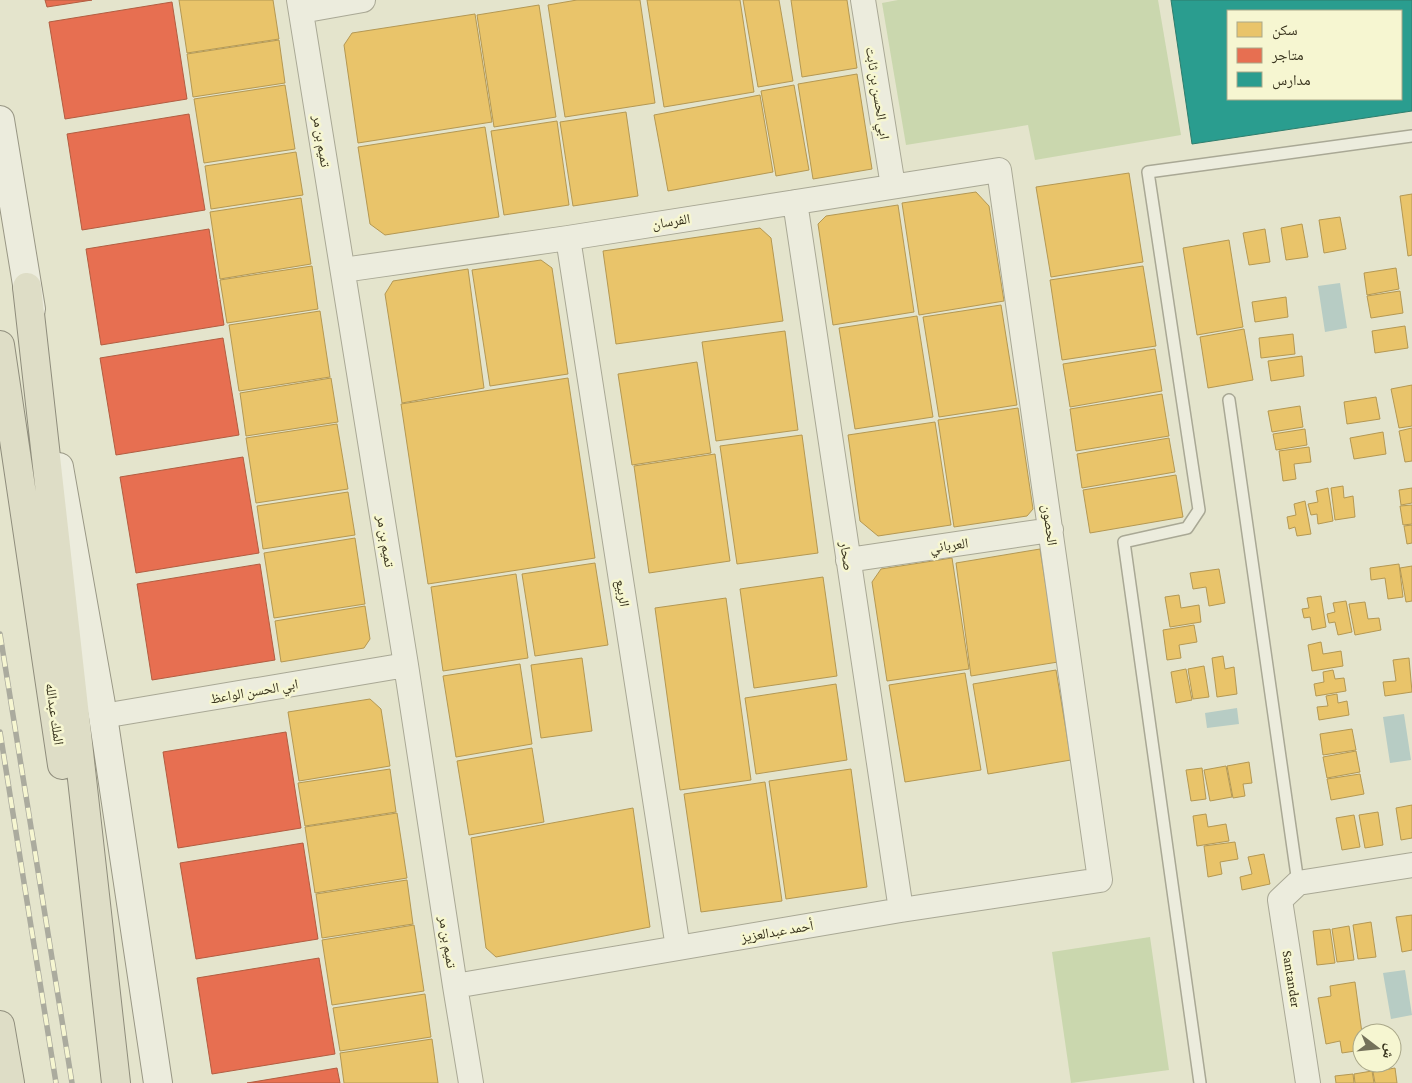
<svg xmlns="http://www.w3.org/2000/svg" width="1412" height="1083" font-family="'Crimson Pro','Noto Naskh Arabic',serif">
<style>
.green{fill:#cad7ae}
.water{fill:#b7ccc4}
.homes{fill:#e9c46a;stroke:#b49853}
.shops{fill:#e76f51;stroke:#b25d41}
.schools{fill:#2a9d8f;stroke:#2e7d6d;fill-rule:evenodd}
.lines{fill:none;stroke-linecap:round;stroke-linejoin:round}
.service-casing{stroke:#a9a895;stroke-width:14}
.minor-casing{stroke:#a9a895;stroke-width:26}
.secondary-casing{stroke:#999785;stroke-width:30}
.trunk-casing{stroke:#8f8d7c;stroke-width:30}
.service{stroke:#ececdd;stroke-width:11}
.minor{stroke:#ececdd;stroke-width:24}
.secondary{stroke:#ececdd;stroke-width:28}
.trunk{stroke:#deddc6;stroke-width:28}
.rail-casing{stroke:#abab9e;stroke-width:5.5}
.rail{stroke:#f6f6d1;stroke-width:4;stroke-dasharray:11;stroke-linecap:butt}
.labels{text-anchor:middle;dominant-baseline:central;stroke-width:5;stroke-linejoin:round;paint-order:stroke}
.street-label{font-size:14px;fill:#38331d;stroke:#f6f6d1}
</style>
<rect width="100%" height="100%" fill="#e4e4cc"/>
<path class="green" d="M898 0H1158L1181 135 1035 160 1028 125 906 145 882 3Z
M1150 937 1169 1070 1071 1083 1052 952Z"/>
<path class="water" d="M1340 283 1347 328 1325 332 1318 286Z
M1237 708 1239 724 1207 728 1205 713Z
M1404 714 1411 760 1390 763 1383 717Z
M1405 970 1412 1015 1391 1019 1383 973Z"/>
<path class="homes" d="M179 0H273L279 39 187 53Z
M577 0H640L655 103 565 117 548 5Z
M647 0H740L754 92 664 107Z
M743 0H779L793 81 758 87Z
M791 0H847L857 68 802 77Z
M539 5 556 117 494 127 477 15Z
M475 14 492 122 358 143 344 45 352 33Z
M279 40 285 83 193 97 187 54Z
M857 74 872 169 813 179 798 84Z
M285 85 295 149 204 163 194 99Z
M794 85 809 170 776 176 761 91Z
M760 95 773 172 668 191 654 115Z
M626 112 638 196 573 206 560 122Z
M557 121 569 205 504 215 491 131Z
M485 127 499 217 385 235 370 224 358 147Z
M296 152 303 195 211 209 205 166Z
M1129 173 1143 262 1051 277 1036 187Z
M976 192 989 206 1004 301 919 315 902 203Z
M1412 194V255L1408 256 1400 196Z
M301 198 311 264 220 279 210 212Z
M898 205 914 312 833 325 818 224 826 216Z
M1340 217 1346 249 1324 253 1319 220Z
M1302 224 1308 257 1286 260 1281 228Z
M760 228 771 238 783 321 616 344 603 251Z
M1265 229 1270 262 1249 265 1243 233Z
M1229 240 1243 327 1197 335 1183 248Z
M541 260 552 268 568 374 490 386 472 270Z
M312 266 318 309 227 323 220 280Z
M1143 266 1156 346 1062 360 1050 280Z
M1396 268 1399 289 1367 295 1364 273Z
M468 269 484 388 402 403 385 294 393 281Z
M1400 291 1403 313 1371 318 1367 296Z
M1286 297 1288 317 1255 322 1252 302Z
M1001 305 1017 405 939 417 923 317Z
M320 311 330 377 239 391 229 325Z
M917 316 933 417 855 429 839 328Z
M1405 326 1408 348 1375 353 1372 331Z
M1244 329 1253 380 1208 388 1200 337Z
M785 331 798 430 716 441 702 342Z
M1293 334 1295 354 1261 358 1259 338Z
M1155 349 1162 391 1070 407 1063 364Z
M1302 356 1304 376 1271 381 1268 361Z
M697 362 711 453 632 465 618 374Z
M331 378 338 422 246 436 240 393Z
M568 378 595 558 428 584 401 404Z
M1412 385V426L1399 428 1391 389Z
M1162 394 1169 436 1076 451 1070 409Z
M1376 397 1380 419 1347 424 1344 402Z
M1300 406 1303 427 1272 432 1268 411Z
M1018 408 1033 509 1027 516 954 527 938 420Z
M935 422 951 525 878 536 860 521 848 435Z
M337 424 348 489 256 503 246 438Z
M1412 428V461L1405 462 1399 431Z
M1305 429 1307 445 1276 450 1273 434Z
M1383 432 1386 454 1354 459 1350 438Z
M802 435 818 553 737 564 720 446Z
M1169 438 1175 472 1082 488 1077 454Z
M1309 447 1311 462 1294 464 1296 479 1283 481 1279 451Z
M715 454 730 561 649 573 634 466Z
M1176 475 1183 517 1090 533 1083 490Z
M1343 486 1344 498 1353 496 1355 517 1335 520 1331 488Z
M1328 488 1333 521 1318 524 1317 514 1311 515 1308 504 1318 502 1316 491Z
M1412 488V503L1401 505 1399 490Z
M348 492 355 535 263 549 257 506Z
M1305 501 1311 534 1297 536 1295 527 1289 529 1287 517 1296 515 1294 504Z
M1412 505V524L1403 525 1400 506Z
M1412 525V543L1407 544 1404 526Z
M355 538 365 604 274 618 264 553Z
M1040 549 1058 662 971 676 956 563Z
M952 558 969 669 887 681 872 582 881 569Z
M595 563 608 645 535 656 522 574Z
M1399 564 1403 597 1388 599 1385 578 1371 580 1370 568Z
M1412 566V601L1406 602 1400 568Z
M1219 569 1225 603 1209 606 1206 587 1193 589 1190 573Z
M516 574 528 658 443 671 431 587Z
M823 577 837 676 754 688 740 589Z
M1179 595 1181 608 1199 605 1201 622 1170 627 1165 597Z
M1321 596 1326 627 1312 630 1310 617 1304 618 1302 609 1309 608 1307 598Z
M726 598 751 780 680 790 655 608Z
M1346 601 1352 632 1338 635 1335 622 1329 623 1327 614 1335 612 1333 603Z
M1365 602 1368 619 1379 618 1381 630 1355 635 1349 604Z
M365 606 370 639 364 648 281 662 275 621Z
M1194 625 1197 642 1179 645 1181 658 1167 660 1163 630Z
M1321 642 1323 654 1341 651 1343 666 1312 671 1308 645Z
M1223 656 1225 669 1234 667 1237 694 1217 697 1212 658Z
M582 658 592 731 541 738 531 665Z
M1409 658 1412 692 1385 696 1383 682 1396 681 1393 660Z
M520 664 532 744 456 757 443 676Z
M1204 666 1209 697 1193 699 1188 669Z
M1186 669 1192 700 1176 703 1171 672Z
M1056 670 1071 760 988 774 973 684Z
M1333 670 1335 679 1344 678 1346 691 1316 696 1314 684 1324 682 1323 672Z
M965 673 981 770 905 782 889 685Z
M836 684 847 760 756 774 745 698Z
M1337 694 1338 703 1347 701 1349 715 1319 720 1317 707 1328 706 1326 696Z
M370 699 381 709 390 766 299 781 288 712Z
M1352 729 1356 750 1323 755 1320 734Z
M532 748 544 822 469 835 457 761Z
M1356 751 1360 772 1327 778 1323 757Z
M1249 762 1252 783 1243 784 1245 796 1233 798 1227 766Z
M1226 766 1232 797 1210 801 1204 770Z
M1202 768 1206 799 1191 801 1186 770Z
M390 769 396 812 305 826 298 783Z
M851 769 867 887 786 899 769 781Z
M1360 774 1364 794 1331 800 1327 779Z
M765 782 782 901 701 912 684 794Z
M1412 805V838L1401 840 1396 808Z
M633 808 650 927 496 957 486 948 471 838Z
M1378 812 1383 845 1365 848 1359 815Z
M397 813 407 878 315 893 305 827Z
M1206 814 1208 827 1226 824 1229 841 1197 846 1193 816Z
M1354 815 1360 847 1342 850 1336 818Z
M1235 842 1238 859 1220 862 1222 874 1208 877 1204 846Z
M1264 854 1270 884 1242 890 1240 877 1252 874 1248 857Z
M407 880 413 924 322 938 316 894Z
M1412 915V950L1402 952 1396 917Z
M1371 922 1376 957 1358 959 1353 925Z
M414 925 424 991 332 1005 322 940Z
M1349 926 1354 960 1337 962 1332 929Z
M1330 929 1335 963 1317 965 1313 931Z
M1355 982 1362 1033V1050L1342 1053 1340 1041 1326 1044 1318 998 1331 996 1330 986Z
M425 994 431 1037 340 1051 333 1008Z
M432 1039 438 1083H344L340 1053Z
M1395 1068 1397 1083H1375L1373 1072Z
M1372 1071 1374 1083H1355L1354 1074Z
M1353 1074 1354 1083H1336L1335 1076Z"/>
<path class="shops" d="M45 0H92L47 7Z
M172 2 187 99 65 119 49 22Z
M189 114 205 210 82 230 67 134Z
M209 229 224 325 101 345 86 249Z
M223 338 239 435 116 455 100 358Z
M243 457 259 553 136 573 120 477Z
M260 564 275 660 152 680 137 584Z
M286 732 301 828 178 848 163 752Z
M303 843 318 939 196 959 180 863Z
M319 958 335 1054 212 1074 197 978Z
M337 1068 340 1083H247Z"/>
<path class="schools" d="M1171 0H1412V111L1192 144ZM1228 11H1401V99H1228Z"/>
<g class="lines">
<defs>
<path id="service" d="M1229 400 1298 883
M1200 1083 1124 542 1187 528 1199 510 1148 172 1412 136"/>
<path id="minor" d="M299 0 406 665 455 986 471 1083
M863 0 893 186
M301 11 363 0
M795 202 901 910
M568 238 678 948
M343 270 568 238 999 170 1100 880 901 910 455 986
M848 560 1051 530
M103 716 406 665
M1308 1083 1280 900 1298 883 1412 865"/>
<path id="secondary" d="M0 120 31 309
M59 467 103 716 158 1083"/>
<path id="trunk" d="M27 287 116 1083
M0 345 62 765
M0 1025 10 1083"/>
</defs>
<use href="#service" class="service-casing"/>
<use href="#minor" class="minor-casing"/>
<use href="#secondary" class="secondary-casing"/>
<use href="#trunk" class="trunk-casing"/>
<use href="#service" class="service"/>
<use href="#minor" class="minor"/>
<use href="#secondary" class="secondary"/>
<use href="#trunk" class="trunk"/>
<defs>
<path id="rail" d="M0 634 72 1083
M0 732 56 1083"/>
</defs>
<use href="#rail" class="rail-casing"/>
<use href="#rail" class="rail"/>
</g>
<g class="labels">
<g class="street-label">
<text transform="translate(878 93) rotate(81)">ابي الحسن بن ثابت</text>
<text transform="translate(322 141) rotate(81)">تميم بن مر</text>
<text transform="translate(671 221) rotate(-9)">الفرسان</text>
<text transform="translate(1050 525) rotate(82)">الحصون</text>
<text transform="translate(386 541) rotate(81)">تميم بن مر</text>
<text transform="translate(949 545) rotate(-8)">العرباني</text>
<text transform="translate(847 556) rotate(82)">صحار</text>
<text transform="translate(623 593) rotate(81)">الربيع</text>
<text transform="translate(254 691) rotate(-10)">ابي الحسن الواعظ</text>
<text transform="translate(55 714) rotate(82)">الملك عبدالله</text>
<text transform="translate(777 931) rotate(-10)">أحمد عبدالعزيز</text>
<text transform="translate(448 942) rotate(81)">تميم بن مر</text>
<text transform="translate(1292 979) rotate(81)">Santander</text>
</g>
</g>
<rect x="1227" y="10" width="175" height="90" fill="#f6f6d1" stroke="#aaa889"/>
<rect x="1237" y="22" width="25" height="15" fill="#e9c46a" stroke="#aaa889"/>
<text x="1272" y="35" font-size="15" fill="#38331d">سكن</text>
<rect x="1237" y="48" width="25" height="15" fill="#e76f51" stroke="#aaa889"/>
<text x="1272" y="60" font-size="15" fill="#38331d">متاجر</text>
<rect x="1237" y="72" width="25" height="15" fill="#2a9d8f" stroke="#aaa889"/>
<text x="1272" y="85" font-size="15" fill="#38331d">مدارس</text>
<g transform="translate(1377 1048) rotate(106)"><circle r="24" fill="#f6f6d1" stroke="#aaa889"/>
<path d="M0-4L9 19L0 12L-9 19Z" fill="#74715a"/>
<text y="-8" font-size="14" font-weight="bold" text-anchor="middle" fill="#38331d">ش</text>
</g>
</svg>
